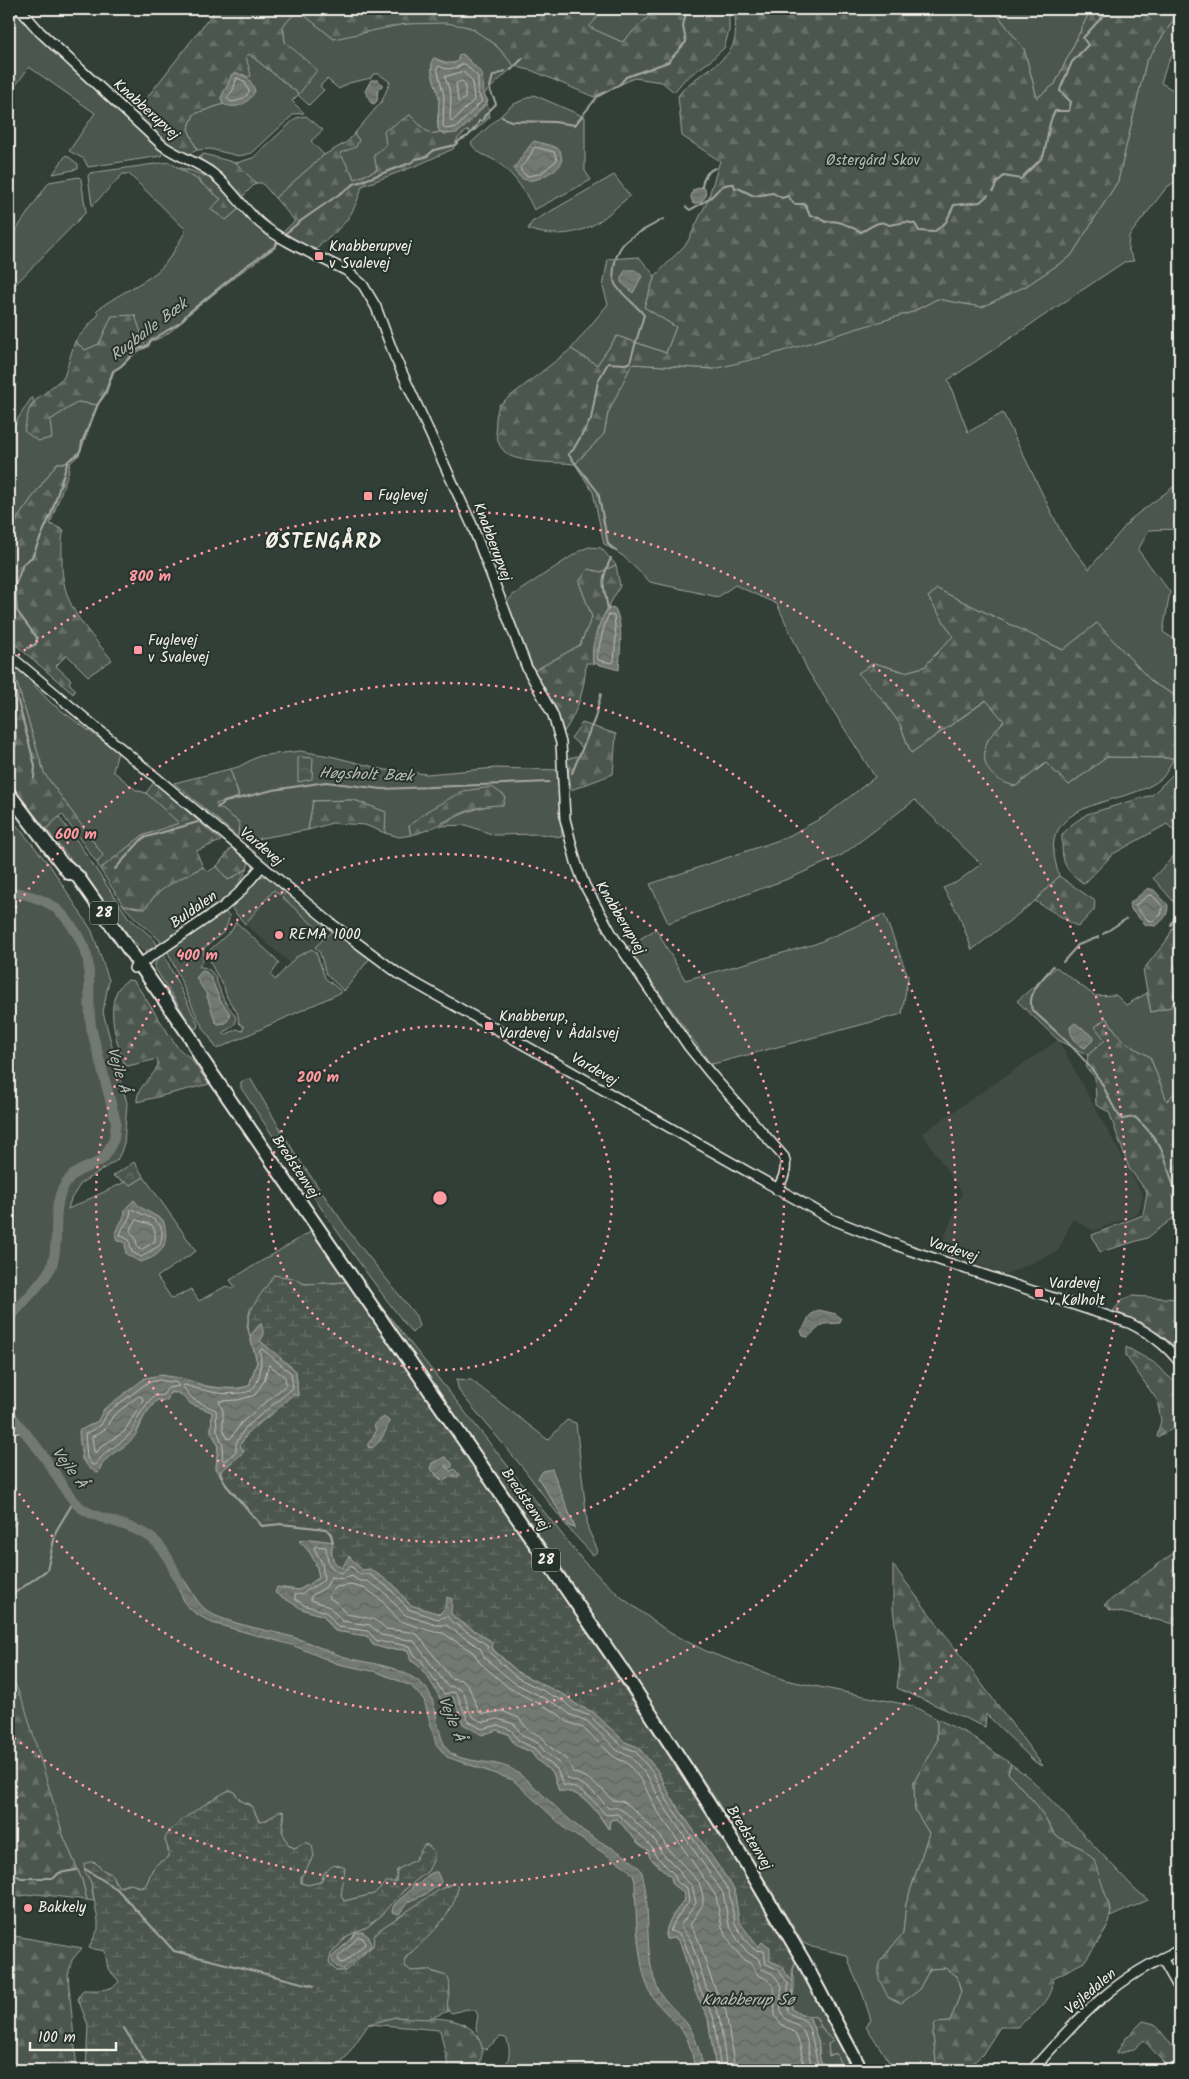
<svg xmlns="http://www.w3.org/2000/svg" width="1189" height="2079" font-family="Kalam,sans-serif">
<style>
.built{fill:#404b44}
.grass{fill:#4c564f;stroke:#a0a49c;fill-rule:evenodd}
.forest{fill:url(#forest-firs);stroke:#a0a49c}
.wetland{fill:url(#wetland-marsh);stroke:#a0a49c;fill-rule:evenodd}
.park{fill:url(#park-crowns);stroke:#a0a49c}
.water{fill:url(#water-waves);stroke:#a6a9a1}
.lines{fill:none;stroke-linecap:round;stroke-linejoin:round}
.shore{stroke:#c0c1b9;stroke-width:1}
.stream{stroke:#a6a9a1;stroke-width:2}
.river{stroke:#727972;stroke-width:10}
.minor-casing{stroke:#f4f1e8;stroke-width:12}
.highway-casing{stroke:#f4f1e8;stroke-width:16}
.minor{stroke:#26332d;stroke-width:9}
.highway{stroke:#26332d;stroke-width:12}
.ring{fill:none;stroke:#ff9aa2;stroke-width:2.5;stroke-dasharray:2.5 5}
.poi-dot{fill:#ff9aa2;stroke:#26332d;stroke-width:2}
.labels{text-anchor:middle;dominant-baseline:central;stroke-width:4;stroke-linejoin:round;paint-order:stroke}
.shield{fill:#26332d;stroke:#b6b8b0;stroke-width:1}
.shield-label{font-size:14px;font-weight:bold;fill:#f4f1e8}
.street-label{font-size:15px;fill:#f4f1e8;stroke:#26332d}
.park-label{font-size:15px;fill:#b9bbb2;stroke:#26332d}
.poi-label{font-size:15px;fill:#f4f1e8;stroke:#26332d;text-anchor:start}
.water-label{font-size:16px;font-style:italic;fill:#babbb3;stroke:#26332d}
.district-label{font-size:20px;font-weight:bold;letter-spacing:1px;fill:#f4f1e8;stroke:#26332d}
.centre{fill:#ff9aa2;stroke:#26332d;stroke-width:2.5}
.ring-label{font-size:15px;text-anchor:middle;font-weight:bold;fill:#ff9aa2;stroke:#26332d;stroke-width:4;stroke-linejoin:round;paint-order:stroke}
</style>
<defs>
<pattern id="forest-firs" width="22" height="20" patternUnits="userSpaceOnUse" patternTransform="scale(1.25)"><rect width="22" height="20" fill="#4c564f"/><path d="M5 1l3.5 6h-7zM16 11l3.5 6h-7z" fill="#666f68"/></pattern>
<pattern id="wetland-marsh" width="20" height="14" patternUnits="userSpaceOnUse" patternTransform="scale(1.25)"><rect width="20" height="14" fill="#4c564f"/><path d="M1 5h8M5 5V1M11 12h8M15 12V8" fill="none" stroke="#666f68"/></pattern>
<pattern id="park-crowns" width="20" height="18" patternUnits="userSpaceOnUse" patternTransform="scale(1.25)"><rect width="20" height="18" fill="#4c564f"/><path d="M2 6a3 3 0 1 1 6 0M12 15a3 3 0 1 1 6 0" fill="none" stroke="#666f68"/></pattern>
<pattern id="water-waves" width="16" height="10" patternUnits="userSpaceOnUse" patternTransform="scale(1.25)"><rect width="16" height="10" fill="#727972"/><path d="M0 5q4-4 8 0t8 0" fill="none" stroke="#60635e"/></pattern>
</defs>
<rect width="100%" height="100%" fill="#323e38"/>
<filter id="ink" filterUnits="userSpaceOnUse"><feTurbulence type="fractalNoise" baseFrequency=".02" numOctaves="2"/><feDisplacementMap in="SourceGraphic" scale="10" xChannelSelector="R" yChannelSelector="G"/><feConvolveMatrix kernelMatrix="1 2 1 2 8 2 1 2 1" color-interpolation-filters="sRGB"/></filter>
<g filter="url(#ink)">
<path class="built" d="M275 890 327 937 315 947 296 957 290 963 245 924Z
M1058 1040 1143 1195 1138 1214 1094 1231 1073 1219 1058 1251 1005 1275 939 1251 962 1193 922 1133Z"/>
<path class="grass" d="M9 9H16L35 32 163 152 161 156 88 167 84 159 69 151 95 113 29 67 9 95V32L12 29 9 23Z
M605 9H657L622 42 588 27Z
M993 9H1087L1089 13 1055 84 1037 98 1024 49Z
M298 10 334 39C371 30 431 14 468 27 487 33 501 51 514 66L484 94 482 74 464 55 459 56 457 62 450 64 434 58C427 71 438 83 439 96 441 107 434 123 440 132L431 134 424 130 410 115 387 145 378 170 355 179 340 153 359 140 354 134 382 101 390 82 379 74H373L371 78 349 83 339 89 327 79 320 86 324 90 309 105 298 95 292 101 304 113 294 114 252 153 239 156 210 149 197 150 188 129 194 114 223 104 246 56 249 54 299 94 285 42 283 26Z
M1180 19V47C1169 56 1165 70 1161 83L1180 94V179L1167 187 1129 236 1128 249 1134 261 1124 262 948 380 968 432 1003 413 1062 534 1089 569 1132 518 1180 482V529L1149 530 1138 550 1170 592 1163 632 1180 643V698L1153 683 1097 623 1063 650 937 589 928 597 953 636 924 667 905 672 874 663 882 699 900 724 911 753 987 700 1004 721 987 741 1016 786 1046 763 1069 785 1107 757 1174 758C1170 764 1167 773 1162 778 1133 803 1072 797 1056 834 1050 846 1056 864 1059 876L1035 901 972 950 959 915 943 888 957 882 981 864 915 800 842 855 793 877 668 923 650 884 785 838 825 816 875 777 808 671 777 604 735 585 718 597 650 582 623 556 604 544 593 492 575 464 604 434 608 413 631 364 714 369 912 312 937 299 982 307 1026 286 1071 256 1118 181 1146 62 1172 22Z
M534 95 585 117V171L591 180 534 210C526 192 515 176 499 163 489 156 477 155 471 143L512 105Z
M306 116 323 130 311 141 324 155 275 198 262 183H256L236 163 253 158 296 118Z
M66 155 78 164V169L53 174Z
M169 162 195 178 222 200 211 209 226 220 240 208 251 221 279 242 275 248 240 273 189 314C180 324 164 339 151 341L149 346 146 348 142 336 112 316 99 344 84 351 75 341 99 314 96 311C113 297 132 289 150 277 167 266 176 248 186 230L129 174H123L92 206 88 176 90 173Z
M614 175 630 196C617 206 604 220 589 227 571 236 546 236 528 229L532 222Z
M79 177 81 179 86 212 9 291V240L49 182Z
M639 257 655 276 644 307 676 327 666 353 617 336 597 365 571 349 608 304 603 287 608 259Z
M32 397 34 401 29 410 50 420 78 402 98 405 79 455 70 463H57L17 519 9 487V438L17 420Z
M589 547 601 548 616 565 579 582 592 617 580 645 534 671 506 603 513 595 581 550Z
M9 659 51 703 118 752 113 771 136 790 146 793 180 823 142 836 100 869 97 863 102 855 44 773 11 664 17 744 14 749 9 748Z
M300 751 330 756 386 770 427 774 496 768 559 770 562 837 540 834 494 835 466 825 439 826C460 814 478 806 503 804L505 796 427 811 409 826 411 835 399 837 385 833V812L354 800 313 801 308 830 261 838 252 842 238 837 239 822 214 804 239 796 230 769 238 767 259 756Z
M9 816 51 867 92 931 109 980 103 1012 127 1103 124 1143 121 1152 117 1160 81 1183 71 1199 68 1209 125 1182 131 1185 144 1177 196 1251 157 1277 172 1299 191 1289 199 1301 226 1286 232 1289 235 1287 230 1280 312 1231 348 1282 305 1284 284 1276 261 1296 250 1309 247 1326 257 1362 249 1386C218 1394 190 1380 160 1375L104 1409 98 1421 79 1431 82 1460 98 1473C105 1453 125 1448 137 1432 140 1429 140 1425 142 1421 145 1415 152 1404 158 1399 164 1394 171 1392 179 1393L191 1404 212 1412 211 1431 218 1445 216 1469 226 1485 262 1526 281 1524 326 1529 331 1534 333 1542 310 1539 299 1541C312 1552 317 1563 319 1578L299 1590 285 1589 302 1609 324 1616 335 1631 367 1636 373 1645 387 1649 408 1650 411 1661C422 1664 437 1690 441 1701L453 1697 497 1730 508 1734 515 1745 531 1752 537 1760 553 1773 559 1791C584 1790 596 1811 608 1829L610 1820 617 1819 639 1844 648 1850 650 1858 671 1877 673 1885 683 1892 685 1900C675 1912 665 1923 666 1939L676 1938 681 1945 695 1991 708 2018 716 2070H500C511 2064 511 2047 506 2038L500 2037 486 2049 482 2048 476 2028 478 2015 475 2010 467 2009 452 2013 448 2011 447 1997 450 1989 439 1973 427 1970 411 1971C408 1969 404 1966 404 1962 404 1958 444 1918 450 1911L449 1884 379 1930 374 1936 373 1946 367 1951 345 1971H336L330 1965 329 1958 331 1954 347 1936 367 1927 383 1914 395 1899 412 1883 432 1849 426 1844 415 1860 397 1870 396 1882 384 1884 374 1894 344 1901 341 1896 342 1882 325 1871 320 1882 308 1885 301 1883V1877L314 1856 303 1843 295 1848C275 1842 286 1824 284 1812L282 1811 262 1822 259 1821 254 1810 249 1804 241 1801 233 1791 229 1790C201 1807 186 1816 165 1840 175 1865 161 1855 153 1869 149 1875 149 1882 144 1887L128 1884 119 1887 111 1874 103 1870 94 1861 85 1872 91 1882 94 1901 87 1900 82 1880 63 1835 9 1669Z
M59 817 77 841 128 917 153 938 158 946 145 951 131 939 105 902 46 829Z
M1180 849V909L1153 878Z
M217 866 228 880 247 869 234 892 162 943C150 929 135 920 123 905L145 909C158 887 181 878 203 867L208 872Z
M261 876 269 877 283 891 280 895 274 890 245 924 232 909 231 905Z
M286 892 324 921 325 926 320 931 282 897Z
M224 912 230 916 225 931 204 948 203 961 199 966C201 967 203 967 206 968 216 971 219 990 223 998 229 1012 249 1020 223 1032L225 1035 237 1029 242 1031 244 1027 239 1023C238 1008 234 1010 228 999 226 995 225 991 224 987 218 975 207 964 210 950L232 930 236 922 276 959 279 963 271 975 275 980 296 957 312 949 316 952 325 978 342 992 217 1049 199 1021 167 950Z
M884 914 908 976 902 1014 713 1064 709 1062 627 947 656 929 685 980 815 944Z
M331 932H337L370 958 344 991 326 974 320 953 315 947Z
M163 953 198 1024 197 1028 191 1030 181 1009 155 968V963Z
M1056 967 1095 996 1116 995 1126 1005 1147 993 1151 1012 1171 1007 1180 987V1087L1167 1102 1150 1057 1123 1041 1106 1018V1040L1088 1055 1058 1040 1017 1001Z
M250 1078 296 1155 353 1237 416 1316 419 1326 412 1333C350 1254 296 1171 241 1088V1082Z
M369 1291 584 1562 621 1597 670 1633 708 1652 785 1680 913 1706 937 1719V1741L914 1782 915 1810 929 1833 906 1904 903 1933 879 1963 918 1991 930 1969 945 1968 957 1976 961 1992 950 2022 935 2024 933 2035 937 2070H894L866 2026 871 2020 862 1992 853 1973 847 1955 812 1947 803 1943 717 1801 564 1571Z
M456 1379 471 1380 548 1440 567 1420 576 1423 588 1529 598 1551 593 1555 569 1529 523 1468 459 1391ZM538 1478 569 1513 575 1528 569 1526Z
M1011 1764 1031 1779 1134 1888 1148 1900 1110 1917 1111 1910 1083 1849 1056 1836 1035 1803 1008 1773Z
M796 1961 843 2052 851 2070H840L841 2066 829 2056 828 2044 832 2041 824 2032 816 2017 801 2015 792 2010C792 2002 793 1996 794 1989 796 1977 790 1975 796 1961Z"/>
<path class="forest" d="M216 9H605L589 27 622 42 657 9H729V31L724 48 710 61 685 79 674 92 662 82 634 78 594 97 533 71 514 66 495 44 469 27 446 23 404 24 334 39 298 10 283 26 285 42 317 70 299 94 249 54 246 57 251 76 248 77 242 74 230 82 228 88 221 98 223 104 194 114 188 129 197 150 187 155 169 145 135 113Z
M735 9H993L1024 49 1037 98 1055 84 1089 13 1087 9H1180V19L1172 22 1146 62 1118 181 1071 256 1026 286 982 307 937 299 912 312 770 355 714 369 632 364 608 413 604 434 575 464C556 462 534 463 516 458 493 452 493 423 499 405L571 349 597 365 617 336 666 353 676 327 644 307 655 276 687 243 707 202 720 161 682 136 678 96C691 76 725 65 733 45 737 34 735 20 735 9Z
M487 103 490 117 471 134 468 130 458 138 453 149 444 153 418 165 362 186C353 220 340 228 315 250L283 232 295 221 275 198 324 155 347 142 354 134 359 140 356 147 340 153 355 179 377 170 374 155 386 145 384 131 410 115 424 129 431 134 440 132C459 141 476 115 487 103Z
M204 154 236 163 256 183 241 198 224 178 197 158Z
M177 167C209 174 220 184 240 208L226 220 210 209 221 199 195 178Z
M135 315 146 348C132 352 126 366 114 371L106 394 98 405 78 402 50 420 52 438 38 441 24 431 29 410 37 399 64 377 75 341 85 350 99 344 112 316Z
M57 463H70L68 473 50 524 64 530C61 539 62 548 62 557 60 604 85 627 112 660L88 676 67 655 56 666 71 680 69 683 76 690 73 694 9 639V548L15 531 17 519Z
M616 565 620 586C607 610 590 634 593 663H586C585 688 578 711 564 732L557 710 534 671 580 645 592 617 579 582 588 569 601 572Z
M937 589 1063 650 1097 623 1153 683 1180 698V747L1174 758 1107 757 1069 785 1046 763 1016 786C994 782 978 767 987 742 990 735 999 727 1004 721L986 700 911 753 900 724 882 699 858 673 874 663 905 672 924 667 953 636 928 597Z
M10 660 44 773 103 855 97 863 62 814 46 829 9 782V748L14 749 17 744Z
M582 723 616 734 613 774 571 790 567 759 580 755 583 748 571 738Z
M1180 767V837L1167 824 1113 854 1084 884C1062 867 1062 862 1062 835L1071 825 1087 814 1152 795Z
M230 769 239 797 215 804 239 822 238 837 174 783Z
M154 782 221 841 196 851 203 867C181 878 158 887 145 909L123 905 100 869 142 836 179 823 146 793Z
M492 787 505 796 503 805C490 805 477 807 465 812 446 819 431 831 411 835L409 826 427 811 463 791Z
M354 800 386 812 385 833 365 825 332 823 308 830 313 801Z
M232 847 249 863 247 869 228 880 217 866Z
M1059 876 1095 901 1094 910 1078 927 1035 901Z
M1180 913V987L1171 1007 1151 1012 1143 970 1167 940Z
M128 980 134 981 178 1048 191 1059 209 1084 137 1102C136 1085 156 1077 158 1063L157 1059 128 1066 125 1065C116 1043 101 994 128 980Z
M1106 1018 1123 1041 1150 1057 1167 1101 1180 1087V1213L1147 1238 1100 1252 1092 1235 1143 1215 1147 1192 1129 1168 1109 1112 1096 1105 1095 1077 1086 1068 1088 1055 1105 1040 1095 1027Z
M1132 1296 1180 1299V1353C1162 1331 1139 1321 1113 1311L1122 1300Z
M1126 1347 1153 1362 1180 1387V1425L1157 1437 1161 1420 1157 1400 1126 1356Z
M1180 1548V1625L1110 1610 1104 1605Z
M893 1565 1043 1766 1035 1762 986 1714 985 1727 897 1688 900 1665 893 1608Z
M9 1671 24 1704 63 1835 82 1880 87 1900 36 1894 20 1896 9 1895Z
M937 1719 970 1735 1011 1764 1008 1773 1035 1803 1056 1836 1083 1849 1094 1860 1111 1911 1106 1930 1084 1962 1053 1978C1054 2002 1034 2013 1017 2027H1000L982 2055 965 2070H937L933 2035 935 2023 950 2022 961 1992 957 1976 945 1968 930 1969 918 1991 901 2003 888 1997 879 1979V1963L903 1933 906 1904 929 1833 915 1810 914 1782 937 1741Z
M9 1935 82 1948 72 1960 68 1975 77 2070H9Z
M395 2017C422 2018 475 2012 482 2047 483 2054 480 2063 479 2070H449L440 2030 369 2024Z
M1143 2021 1155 2024 1180 2056V2070H1170L1144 2040 1133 2050 1116 2054 1125 2039Z"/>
<path class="wetland" d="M274 1275 293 1278 305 1284 348 1282C500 1507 658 1727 796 1961L792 1971 793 1982 780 1965 770 1961 748 1936 739 1921 734 1889 672 1799 657 1770 638 1747 625 1742 593 1712 577 1705 566 1696 519 1673 493 1649 491 1641 455 1618 445 1608 440 1614 410 1605 393 1584 362 1570 349 1557 342 1569C322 1557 340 1543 326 1529L281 1524 262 1526 226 1485 220 1472 243 1452 240 1445 249 1431 274 1412 293 1394 298 1396 296 1371 260 1341V1324L250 1336C242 1312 262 1295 274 1275ZM445 1457 447 1464 444 1466 458 1477 454 1474 443 1481 436 1476 432 1463Z
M229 1790 233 1791 241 1801 252 1807 259 1821 267 1820 279 1811 284 1812 282 1831 289 1846 295 1848 306 1842 312 1845 314 1856 301 1877V1883L308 1885 320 1882C327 1875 328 1859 345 1868L341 1896 344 1901 374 1894 386 1882H396L397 1870 415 1860 424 1845C432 1845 434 1852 434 1859L428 1871 404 1890 383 1914 367 1927 347 1936 331 1954 329 1962 336 1971H345L367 1951 373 1946 374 1936 379 1930 439 1890 454 1883 458 1887C455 1911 435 1931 417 1947 412 1952 407 1954 404 1960L406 1967 411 1971 427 1970 447 1976C454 1987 445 1999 448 2011L428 2019 395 2017 369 2024 341 2064 326 2070H86L88 2025 78 1999 83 1990C94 1990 113 1992 119 1981L108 1969 105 1951 89 1948 98 1929V1921L91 1882 85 1872 84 1864C97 1858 96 1866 106 1872 108 1873 111 1874 113 1876L115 1884 119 1887 131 1884 141 1888 144 1887C149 1882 149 1875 153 1869 161 1855 175 1866 165 1840 166 1826 215 1798 229 1790Z
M809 2016 816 2017 824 2032 833 2041 828 2044 829 2056 836 2053 841 2066 840 2070H825L820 2060 818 2040Z"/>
<path class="park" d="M298 757 313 758 312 779 298 782Z
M134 1162 144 1177 131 1185 113 1176Z"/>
<path class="water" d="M463 54 482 74 483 92 488 101 460 131 456 133 444 134 438 129 439 97 432 74V60L434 58 445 63H455L458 60 459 55Z
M235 73C247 75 251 80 255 91 248 104 237 110 223 104L221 98C224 89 229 85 231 75Z
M371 80H378L383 85 378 90 377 101 374 104 371 103 365 91Z
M534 141C543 144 553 145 560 150 561 155 563 161 560 165 558 168 554 171 551 172 538 181 522 186 514 169 515 166 532 142 534 141Z
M702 187 705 189 706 196 701 202 693 204 691 197 693 190Z
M626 270H635L642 276 633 293 621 282V277Z
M615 608C624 627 620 650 619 670L593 663C591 645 597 624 608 609Z
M1148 888 1154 890 1168 905C1168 916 1164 919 1156 926L1146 925 1132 911 1129 904Z
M202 971 206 972 211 978 220 1000 229 1012 230 1017 226 1023 218 1024 215 1021 206 993 196 978Z
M1075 1023 1095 1038 1085 1048C1077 1045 1070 1036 1070 1027Z
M134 1200 140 1207 163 1220C170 1242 164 1256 140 1262L126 1254 125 1242 117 1241C111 1226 125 1225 125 1209Z
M819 1310 836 1314 841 1318 840 1323 823 1324 808 1337 803 1336 801 1331C809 1322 806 1314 819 1310Z
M261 1323 264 1335 260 1341 296 1371 298 1396 293 1394 274 1412 249 1431 240 1445 244 1452 220 1472 216 1468 218 1445 211 1431 212 1412 191 1404 179 1393 170 1392 167 1401 157 1400C152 1406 146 1413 142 1420 139 1426 138 1432 134 1437 121 1453 105 1452 98 1473 78 1464 82 1451 79 1431L98 1421 104 1409 145 1378 160 1375 181 1378 209 1387 237 1389 249 1386 257 1362 250 1336Z
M384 1417 389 1421C387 1431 380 1443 372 1448L368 1447V1444L376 1432 374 1424Z
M445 1457 452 1463V1467L448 1468 447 1465 444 1466 451 1471 454 1469 459 1474 458 1477H454V1475L443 1481 430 1468 432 1463Z
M552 1469 575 1528 569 1526 538 1478 543 1471Z
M9 1496 17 1521 9 1531Z
M310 1539 333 1542C330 1554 331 1562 342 1568L349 1556 362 1570 370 1569 393 1584 410 1605 440 1614 445 1608 447 1597 452 1599 451 1613 455 1618 491 1641 493 1650 519 1673 566 1696 577 1705 593 1712 625 1742 638 1747 657 1770 672 1799 734 1889 739 1921 758 1947 762 1942 770 1947V1961L780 1965 793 1982 792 2009 801 2015 809 2016 818 2040 820 2060 825 2070H716L708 2018 695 1991 681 1945 676 1938 666 1939C665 1923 675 1912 685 1900L683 1892 673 1885 671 1877 650 1858 648 1850 639 1844 617 1819 610 1820 609 1829C596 1811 584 1790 559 1791L553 1773 537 1760 531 1752 515 1745 508 1734 497 1730 482 1735 463 1724 453 1697 442 1702C437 1691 421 1664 411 1661L408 1650 387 1649 373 1645 367 1636 335 1631 324 1616 302 1609 275 1593 277 1587 299 1590 319 1578C317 1562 311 1552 299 1541Z
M176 1573C191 1581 192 1605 216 1616 241 1626 267 1630 293 1637 310 1642 325 1651 342 1656 370 1665 394 1663 421 1683 441 1698 433 1736 450 1752 465 1765 499 1758 518 1773 545 1794 565 1820 594 1838 606 1845 638 1860 642 1873 652 1908 643 1950 656 1984 662 2002 678 2011 688 2025 697 2038 700 2055 704 2070H695C693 2058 690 2040 682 2030 673 2019 657 2006 650 1992 637 1965 636 1913 635 1882L633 1875 626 1867 567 1830 513 1780 447 1757 436 1744 424 1700 411 1686 377 1672 338 1664 292 1645 212 1623 195 1613 186 1605 175 1582Z
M434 1872H437L441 1881 440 1884 426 1894 408 1902 399 1914 392 1912C393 1898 409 1897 413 1885L419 1884 428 1875Z
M363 1932 369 1937 371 1946 344 1969C338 1969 331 1964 332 1957L356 1933Z"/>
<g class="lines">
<path class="shore" d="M462 64H465L478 77V93L482 101 457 127 446 129 443 126 444 96 437 68 439 66C447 70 455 70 462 64Z
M463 72 472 80 474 100 452 122 450 119 451 95 445 77Z
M237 78 244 81 249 91C246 99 239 101 231 102L227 98 233 90Z
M462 81 465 84V98L460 102 458 101 456 84Z
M535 147 554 152 557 160 540 174 527 176 521 171 520 168 527 161Z
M609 615 614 616 616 636 614 661 612 663 598 660 597 655 605 623Z
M1149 895H1152L1163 907 1161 915 1153 921 1148 920 1135 906Z
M133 1209C148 1220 169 1218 160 1245L141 1257 132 1252 129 1240 120 1235C122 1225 130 1223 131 1210Z
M137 1220 152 1225 155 1231V1241L141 1250 138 1248 135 1237 130 1231Z
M262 1349 291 1373 293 1388 245 1428 236 1443V1452L224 1461 222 1459 223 1445 217 1430 216 1410 194 1400 182 1386 185 1385C207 1392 228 1397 251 1391 261 1381 262 1364 260 1351Z
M269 1365 285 1377 286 1385 241 1423 231 1438 228 1439 223 1429V1411L219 1401 238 1400 255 1395 264 1381Z
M160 1380 177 1383 179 1386 168 1388 163 1395 153 1396C148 1403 141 1411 137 1419 134 1426 133 1431 128 1436 116 1448 104 1450 95 1465H92L87 1458 85 1434 101 1425 108 1412 147 1383Z
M139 1396 142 1397 143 1400 124 1432 102 1446 97 1452H94L92 1437 105 1429 113 1416Z
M359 1937 363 1938 365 1944 345 1962 340 1963 338 1958Z
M721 2070 713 2016 700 1989 685 1943 679 1934 670 1931 677 1917 689 1902 687 1888 677 1882 674 1874 655 1855 652 1847 620 1816 617 1814 606 1815C594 1801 583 1787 563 1785L557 1769 540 1756 534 1748 519 1741 511 1730 498 1725 482 1729 468 1721 457 1694 453 1692 444 1694 421 1660 415 1656 410 1646 377 1641 368 1631 338 1627 326 1612 304 1605 295 1599V1595L302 1594 324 1580 322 1563 314 1548 315 1546 326 1547C327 1559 328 1570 342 1573L351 1566 359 1574H369L389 1588 408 1609 438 1619 447 1616 452 1622 486 1644 490 1653 516 1677 563 1701 574 1710 590 1716 622 1746 635 1751 653 1773 668 1802 729 1891 735 1923 744 1939 755 1950 764 1951 766 1964 777 1969 788 1983V2011C793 2017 800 2017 805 2021 812 2027 815 2060 820 2070
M727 2070 719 2015 706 1987 691 1941 680 1926 696 1903 692 1885 683 1878 679 1870 661 1852 656 1842 625 1812 618 1808H608C597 1794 585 1783 568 1779L561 1765 545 1752 538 1743 523 1736 514 1724 498 1719 483 1722C480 1721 475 1719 473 1716 461 1702 472 1688 447 1686L414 1641 381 1635 370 1625 342 1621 330 1607 311 1600V1596L326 1587 331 1577 343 1579 352 1576 359 1581H368L385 1593 405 1615 436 1625H446L480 1648 485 1658 513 1682 559 1706 571 1715 587 1721 618 1751 631 1757 648 1777 663 1805 723 1893 729 1925 739 1942 749 1954 758 1958 762 1969 773 1974 782 1986C781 1996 777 2012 787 2020 791 2022 798 2024 801 2028 810 2039 807 2057 813 2070
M735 2070 726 2012 713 1984 698 1939 690 1925 703 1904V1896L699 1882 667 1848 661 1837 630 1806 622 1801 612 1800 604 1791 587 1778 573 1772 567 1760 550 1747 542 1737 528 1730 519 1718 502 1711 484 1714 479 1712 468 1685 461 1680 451 1678 418 1635 411 1632 386 1629C375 1616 361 1617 346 1614L337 1603 328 1597 336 1587 351 1585 366 1589 380 1599 400 1621 434 1632 443 1633 474 1653 480 1663 509 1688 555 1712 568 1722 583 1728 614 1757 627 1763 642 1781 656 1809 716 1896 722 1927 732 1946 744 1960 752 1964 757 1974 768 1980 774 1987 775 2016 781 2024 795 2033 800 2045 805 2070"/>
<path class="stream" d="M511 70 523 58
M502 117 511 121 554 122 575 125 597 97 620 84 626 77 668 62 686 42 683 26 687 9
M702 187C703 178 706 172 715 168
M993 191 997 182 1004 176 1021 179C1026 172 1040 162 1043 156 1049 142 1046 125 1055 111H1069L1071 102 1060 91 1061 87 1072 62 1088 45 1083 38 1109 9
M686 207 690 210C697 206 705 202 711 197 719 190 721 183 734 184L735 189 738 188 754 196 773 193 782 198 788 196 794 204H805L810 216 819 217 825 222C839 219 848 226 861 232 871 228 879 218 889 225L907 222 915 224 919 231 934 232 946 222 954 205 980 202 988 195
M286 233 302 220 354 184 410 163 416 159 426 157 434 150 455 145 460 140 468 136 477 126 479 121H482L485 115 496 104C491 89 487 95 493 76L505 71
M616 551 608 544 598 492 568 454 573 450 591 419 598 381 608 363 626 364 630 362 644 315C636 305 625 297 617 287 613 282 613 275 614 268 618 235 639 235 663 219
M608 610C604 584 599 584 611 558
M28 648 36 644 37 638 17 611 15 586 23 564 32 557 51 514 68 461 78 454 81 449 82 442 98 404 105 393 113 371 121 366 138 349 147 346 150 341 181 322 187 314 246 266 274 247 278 241
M10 671 35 766 34 778
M572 773 595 718 601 694
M217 808 225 802 273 790 326 782 382 789 549 782
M115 869 143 838 198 822
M1171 925 1180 906
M1103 934 1126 919
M1063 962 1078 945 1099 937
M1053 966C1043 979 1026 993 1032 1010 1056 1031 1081 1053 1099 1079 1108 1093 1111 1107 1122 1119L1135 1117C1147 1128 1158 1140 1164 1155 1169 1170 1172 1186 1180 1200
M9 1439 14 1433H25
M220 1472 226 1485 262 1526 281 1524 326 1529 331 1534 333 1542
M9 1597 47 1570 56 1531 74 1501
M85 1869 117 1889 174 1951 314 1986
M9 1871 21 1878H54L59 1873 76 1870
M124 2028 150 2070"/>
<path class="river" d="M9 891C41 897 60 904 77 934 82 943 87 952 88 962 91 985 87 1008 92 1031L116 1122 114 1139 104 1158C94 1167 80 1167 71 1177 47 1202 62 1236 52 1265 47 1279 19 1306 9 1319
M9 1412C20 1427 32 1440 42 1454 55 1471 64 1493 80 1507 89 1515 101 1517 112 1521 158 1536 161 1541 181 1585"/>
<defs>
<path id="minor" d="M20 9 40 32 162 145C178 157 196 161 212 173 231 187 242 208 260 223 282 242 320 257 347 271L363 285 376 307 394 355 472 525 527 668 553 715 561 743 565 819 576 862 585 886 613 936 689 1047 710 1073 784 1157C788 1169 783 1179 777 1190
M9 655 332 924 399 974 831 1219 909 1250 1129 1323C1149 1333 1166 1344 1180 1363
M134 968 223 907 239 893 262 866
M1162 1958 1180 1990
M1032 2070C1079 2018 1113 1978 1180 1950"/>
<path id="highway" d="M9 794 69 873
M66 866 78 877 191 1038 201 1058 622 1670 686 1768 746 1863 803 1960 861 2070"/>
</defs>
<use href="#minor" class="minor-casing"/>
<use href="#highway" class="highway-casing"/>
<use href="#minor" class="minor"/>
<use href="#highway" class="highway"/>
</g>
</g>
<g class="ring">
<circle cx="440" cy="1198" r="172"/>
<circle cx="440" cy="1198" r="344"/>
<path d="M11 914A515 515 0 1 1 11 1482"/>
<path d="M12 660A687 687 0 1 1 12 1736"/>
</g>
<g class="poi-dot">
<rect x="314" y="251" width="10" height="10" rx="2.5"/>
<rect x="363" y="491" width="10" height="10" rx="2.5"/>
<rect x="133" y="645" width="10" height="10" rx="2.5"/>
<circle cx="279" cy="935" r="5"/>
<rect x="484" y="1021" width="10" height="10" rx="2.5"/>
<rect x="1034" y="1288" width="10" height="10" rx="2.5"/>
<circle cx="28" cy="1908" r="5"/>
</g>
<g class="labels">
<g class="shield">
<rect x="90" y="901.5" width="28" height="23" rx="4"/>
<rect x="532" y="1548.5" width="28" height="23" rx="4"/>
</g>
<g class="shield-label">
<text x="104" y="913">28</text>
<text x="546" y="1560">28</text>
</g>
<g class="street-label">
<text transform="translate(146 110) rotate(42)">Knabberupvej</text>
<text transform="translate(492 542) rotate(69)">Knabberupvej</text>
<text transform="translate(261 847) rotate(40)">Vardevej</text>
<text transform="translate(194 910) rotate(-35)">Buldalen</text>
<text transform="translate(620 918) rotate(59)">Knabberupvej</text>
<text transform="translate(594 1070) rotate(30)">Vardevej</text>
<text transform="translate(295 1167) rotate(56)">Bredstenvej</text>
<text transform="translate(953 1250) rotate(18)">Vardevej</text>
<text transform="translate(525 1500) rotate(55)">Bredstenvej</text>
<text transform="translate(749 1838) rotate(58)">Bredstenvej</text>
<text transform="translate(1091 1992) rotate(-41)">Vejledalen</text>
</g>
<g class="park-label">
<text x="873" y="161">Østergård Skov</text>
</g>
<g class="poi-label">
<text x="329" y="247">Knabberupvej<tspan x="329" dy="17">v Svalevej</tspan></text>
<text x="378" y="496">Fuglevej</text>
<text x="148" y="641">Fuglevej<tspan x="148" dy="17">v Svalevej</tspan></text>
<text x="289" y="935">REMA 1000</text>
<text x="499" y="1017">Knabberup,<tspan x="499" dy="17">Vardevej v Ådalsvej</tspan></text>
<text x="1049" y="1284">Vardevej<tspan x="1049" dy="17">v Kølholt</tspan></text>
<text x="38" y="1908">Bakkely</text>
</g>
<g class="water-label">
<text transform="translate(149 330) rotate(-37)">Rugballe Bæk</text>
<text transform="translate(366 775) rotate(2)">Høgsholt Bæk</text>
<text transform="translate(118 1070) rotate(74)">Vejle Å</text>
<text transform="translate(69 1468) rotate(53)">Vejle Å</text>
<text transform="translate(451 1719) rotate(68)">Vejle Å</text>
<text x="748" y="2000">Knabberup Sø</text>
</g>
<g class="district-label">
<text x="324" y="543">ØSTENGÅRD</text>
</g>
</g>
<circle cx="440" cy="1198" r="8" class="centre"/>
<g class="ring-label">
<text x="150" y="581">800 m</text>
<text x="76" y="839">600 m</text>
<text x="197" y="960">400 m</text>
<text x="318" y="1082">200 m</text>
</g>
<rect width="1189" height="2079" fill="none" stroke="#26332d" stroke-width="30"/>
<rect x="15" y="15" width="1159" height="2049" fill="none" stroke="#f4f1e8" stroke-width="2" filter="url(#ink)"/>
<path d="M30 2042v8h86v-8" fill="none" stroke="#f4f1e8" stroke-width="2.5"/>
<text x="38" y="2042" font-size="15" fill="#f4f1e8" stroke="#26332d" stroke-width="4" paint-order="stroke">100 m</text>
</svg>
